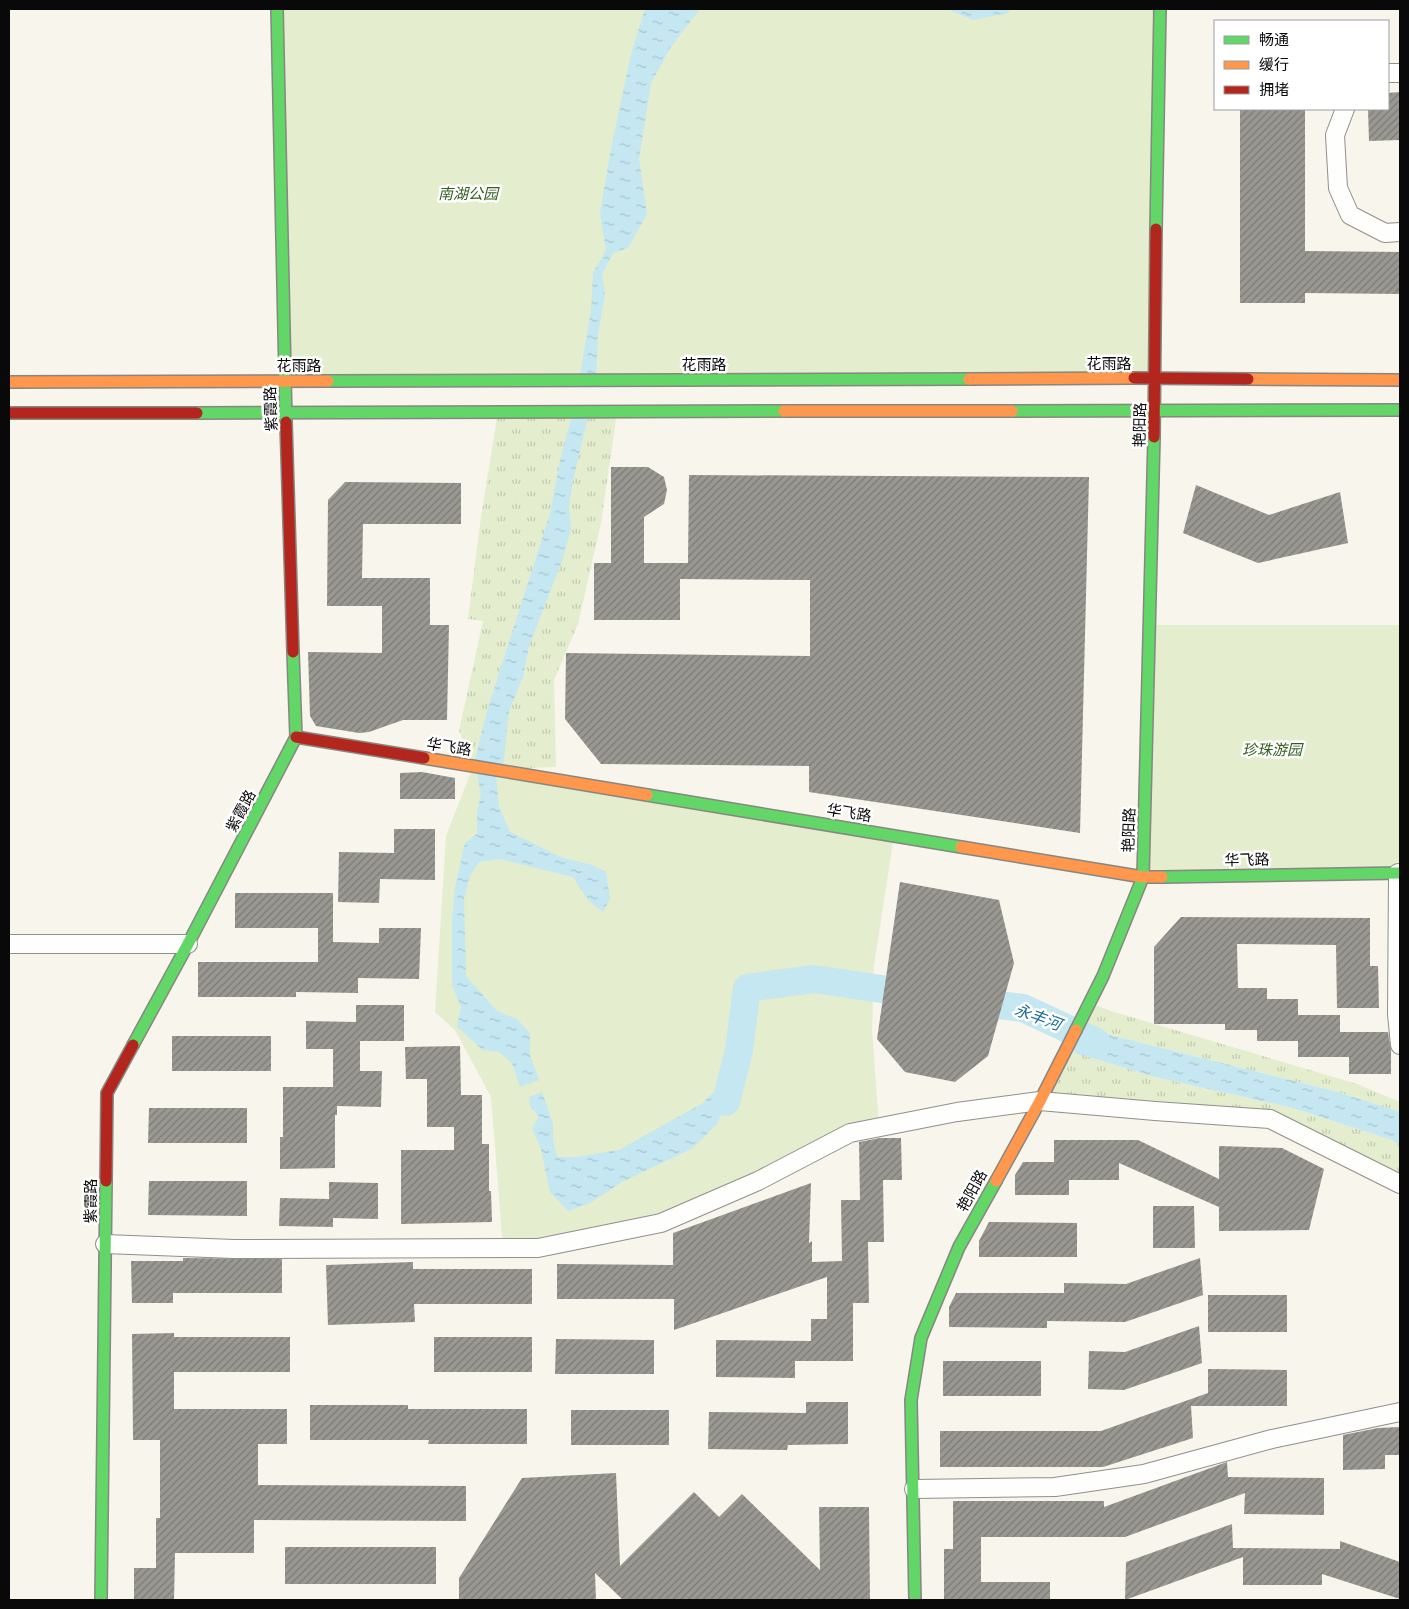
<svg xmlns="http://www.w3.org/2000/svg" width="1409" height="1609" font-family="'Zilla Slab','Noto Sans SC',serif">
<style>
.grass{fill:url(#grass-tufts)}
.park{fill:#e4edcd}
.water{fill:url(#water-ripples)}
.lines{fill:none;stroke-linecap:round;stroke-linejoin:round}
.river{stroke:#c4e7f2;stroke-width:28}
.building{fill:url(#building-hatch)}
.street-casing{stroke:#918f8b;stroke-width:20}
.fast-casing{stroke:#878682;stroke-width:14}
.slow-casing{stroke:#878682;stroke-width:14}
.jam-casing{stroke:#878682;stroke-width:14}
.street{stroke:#fefefc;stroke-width:18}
.fast{stroke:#63d668;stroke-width:11}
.slow{stroke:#ff974d;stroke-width:11}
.jam{stroke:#b3261e;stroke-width:11}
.labels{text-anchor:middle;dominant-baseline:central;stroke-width:5;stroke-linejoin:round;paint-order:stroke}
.park-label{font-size:15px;font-style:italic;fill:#325e1d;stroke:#fff}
.street-label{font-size:15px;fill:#090909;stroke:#fff}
.water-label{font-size:16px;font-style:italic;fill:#186d96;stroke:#fff}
</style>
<defs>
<pattern id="grass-tufts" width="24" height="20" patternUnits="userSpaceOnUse" patternTransform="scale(1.25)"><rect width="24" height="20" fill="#e4edcd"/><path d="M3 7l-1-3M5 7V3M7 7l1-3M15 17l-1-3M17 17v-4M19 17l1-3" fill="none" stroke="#c2caaf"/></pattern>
<pattern id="water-ripples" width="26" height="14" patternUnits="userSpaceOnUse" patternTransform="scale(1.25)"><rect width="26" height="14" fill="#c4e7f2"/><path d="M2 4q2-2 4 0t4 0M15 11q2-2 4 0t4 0" fill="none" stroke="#a7c5ce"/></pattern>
<pattern id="building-hatch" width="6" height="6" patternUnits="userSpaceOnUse" patternTransform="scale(1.25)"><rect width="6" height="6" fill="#9a9893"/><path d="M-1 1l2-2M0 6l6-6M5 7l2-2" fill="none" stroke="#7c7a76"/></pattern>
</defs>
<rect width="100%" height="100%" fill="#f8f5ec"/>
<path class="grass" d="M498 412H617L601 523 578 624 554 680 556 767 503 769 474 764 459 731 483 621 468 619 481 517Z
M1090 1003 1114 1012 1357 1084 1400 1102V1112L1338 1092 1078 1027Z
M1066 1050 1155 1077 1293 1108 1392 1140 1400 1146V1184L1270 1119 1040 1101Z"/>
<path class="park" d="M277 9H1161L1156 378 285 381Z
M1150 625H1400V873L1143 877Z
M474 764 894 836 874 965 872 1030 879 1127 661 1223 503 1248 491 1097 455 1030 435 1012 446 836Z"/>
<path class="water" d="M645 9H700L671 47 651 83 639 159 647 214 628 248 613 253 602 274 605 294 598 334 596 380 579 381 591 310 593 273 606 250 600 213 611 149 631 54Z
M947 9H1011L1008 13 973 20Z
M573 412H589L572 485 569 507 571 529 562 561 529 646 523 677 509 711 503 769 474 764 487 711 550 514 560 460Z
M477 772 496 775 499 807 510 832 563 858 592 865 606 872 610 899 603 912 588 900 573 877 500 859 479 862 470 876 464 898 466 976 497 1011 517 1019 530 1033V1055L539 1080 520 1087 512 1063 499 1052 483 1050 457 1027 461 1007 452 985V922L455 887 465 843 477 834V812L481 795Z
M1078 1027 1338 1092 1400 1112V1146L1392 1140 1293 1108 1155 1077 1066 1050Z
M542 1092 553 1124V1139L557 1157H576L619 1150 703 1103 712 1093 726 1102 717 1124 693 1148 622 1182 590 1203 568 1211 550 1192 541 1149 532 1128 539 1117 530 1106 529 1097Z"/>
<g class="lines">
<path class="river" d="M965 1001 1023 1008 1096 1042
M726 1102 739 1050 747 988 814 979 922 995"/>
</g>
<path class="building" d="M1400 92V140L1369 141 1368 109H1388V93Z
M1240 109H1305V251L1400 252V294L1305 293V303H1240Z
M611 467H648L664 477 667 490 664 504 644 517V563H688L689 475 1089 477 1080 833 809 792V766L601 764 565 719 566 653 810 656V580L680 579V620H594V563H611Z
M345 482 461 483V524H363L362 578H430V625H449L447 720H403L369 732 359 733 316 726 310 716 308 652 382 653V606H327L328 500Z
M1196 485 1269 515 1340 492 1348 543 1258 563 1183 533Z
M422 772 455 778V799H400V773Z
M394 829H435V880L380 879 379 903 338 902 339 852 394 853Z
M900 882 999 900 1014 963 988 1056 955 1082 905 1072 877 1039Z
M235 893H333V942L379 943V928H421L419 979 358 978V993L296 992V997H198V962H318V928H235Z
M1181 917 1370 918V966H1378L1379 1008H1337L1336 945 1237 944 1238 988H1267V999H1298V1015H1340V1032H1388L1391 1050V1074H1349V1057H1298V1041H1257V1030H1225V1024H1154V947Z
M356 1005H404V1041H360V1071H382L381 1107 337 1106V1115H335V1168L280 1169V1137H283V1087H333V1049H306V1021L356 1022Z
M172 1036H271V1071H172Z
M460 1046 461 1095H482V1144H489V1191H491L492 1222 401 1224V1150H454V1127H427V1079H406L405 1047Z
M149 1108H247V1143H148Z
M880 1138H901L902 1180H883L884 1242H868L869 1303H853V1361H795V1378L716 1377V1340L811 1341V1319H827V1277L674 1330V1299H557V1264L673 1265V1233L811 1183 809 1243 812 1241V1262L842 1261 841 1200H860L859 1142Z
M1054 1140H1138L1219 1179V1146L1282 1148 1324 1169 1309 1230 1219 1231V1207L1119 1163V1180H1069V1195H1015V1175L1023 1162H1054Z
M149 1181H247V1216L148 1215Z
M329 1182 378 1183V1219L333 1218V1227L279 1226 280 1198 329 1199Z
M1153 1206H1194L1195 1248H1153Z
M989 1222 1077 1223V1257H979V1241Z
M183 1258 282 1259V1293H173V1303H132L131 1261H183Z
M1200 1258 1203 1295 1125 1322 1047 1321V1328L949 1327V1307L956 1293H1064V1283L1126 1284Z
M413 1262V1269H532V1304H414L415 1322 328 1325 326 1265Z
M1208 1295H1287V1332H1208Z
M1199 1326 1202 1363 1124 1390 1088 1389 1089 1351 1125 1352Z
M174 1333V1337H290V1372H174V1409H287V1444H258V1485L466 1486V1521L254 1520V1553H175L174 1600H134V1568H156V1518H160V1440H133L132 1334Z
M434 1337H532V1372H434Z
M556 1339 654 1340V1374H555Z
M943 1361H1041V1396H943Z
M1208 1369 1287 1370V1406H1191L1193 1438 1103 1467H940V1431H1101L1208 1393Z
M806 1402H848V1444L788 1445 787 1450 708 1449 709 1412 806 1413Z
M310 1405H408V1409H527V1444H428L429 1440H310Z
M571 1410H669V1445H571Z
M1400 1427V1455H1385V1469L1343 1470V1435L1378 1428Z
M1227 1462 1228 1477 1324 1478V1515L1244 1514 1245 1493 1125 1537H981V1582H1050V1600H944V1549H953V1501H1104V1507Z
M616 1473 620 1566 694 1492 719 1517 742 1494 820 1570 819 1507H869L870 1600H623L595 1573 596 1600H459V1578L522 1478Z
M1232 1524 1233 1548 1340 1549V1541L1400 1562V1599L1322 1574V1585H1243V1557L1125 1600 1126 1562Z
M285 1547H436V1584H285Z"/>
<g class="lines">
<defs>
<path id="street" d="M1388 73H1400
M1345 109 1335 135 1338 188 1350 215 1385 233 1400 232
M1398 873 1397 1014 1400 1045
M9 944H188
M105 1244 234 1249 538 1248 661 1223 758 1181 850 1133 957 1112 1040 1101 1155 1111 1270 1119 1400 1184
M914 1489 1055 1487 1144 1474 1272 1439 1400 1412"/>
<path id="fast" d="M277 9 286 422
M1156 229 1160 9
M328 381 969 379
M1012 411 1400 410
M197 413 784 411
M647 795 961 847
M1162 877 1400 873
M1076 1030 1103 976 1143 877 1154 437
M133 1045 188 944 296 737 293 652
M101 1600 106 1181
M915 1600 911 1400 921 1338 959 1247 996 1181"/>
<path id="slow" d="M969 379 1134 378
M1248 379 1400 380
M9 382 328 381
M784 411H1012
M424 758 647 795
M961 847 1143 877H1162
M996 1181 1040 1101 1076 1030"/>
<path id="jam" d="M1134 378 1248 379
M9 413H197
M286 422 293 652
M1154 437 1156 229
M296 737 424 758
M106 1181 107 1093 133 1045"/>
</defs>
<use href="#street" class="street-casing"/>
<use href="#fast" class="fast-casing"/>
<use href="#slow" class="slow-casing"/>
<use href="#jam" class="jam-casing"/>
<use href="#street" class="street"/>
<use href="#fast" class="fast"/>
<use href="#slow" class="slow"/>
<use href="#jam" class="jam"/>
</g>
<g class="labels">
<g class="park-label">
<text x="468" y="194">南湖公园</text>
<text x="1272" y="750">珍珠游园</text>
</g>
<g class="street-label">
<text x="1109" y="364">花雨路</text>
<text x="704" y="365">花雨路</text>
<text x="299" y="366">花雨路</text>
<text transform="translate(271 409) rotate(-92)">紫霞路</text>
<text transform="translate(1140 425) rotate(-89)">艳阳路</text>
<text transform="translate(449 747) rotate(9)">华飞路</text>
<text transform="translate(241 811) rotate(-62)">紫霞路</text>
<text transform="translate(849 813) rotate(9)">华飞路</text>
<text transform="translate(1129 830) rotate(-88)">艳阳路</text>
<text transform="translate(1247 860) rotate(-1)">华飞路</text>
<text transform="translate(972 1191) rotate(-61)">艳阳路</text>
<text transform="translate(91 1201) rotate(-90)">紫霞路</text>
</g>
<g class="water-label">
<text transform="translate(1038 1017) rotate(20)">永丰河</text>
</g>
</g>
<rect width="1409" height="1609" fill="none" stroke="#090909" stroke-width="20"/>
<rect x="1214" y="20" width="175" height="90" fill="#ffffff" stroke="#9d9d9d"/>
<rect x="1224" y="36" width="25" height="8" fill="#63d668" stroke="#9d9d9d"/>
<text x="1259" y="45" font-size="15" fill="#090909">畅通</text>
<rect x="1224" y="61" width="25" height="8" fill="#ff974d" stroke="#9d9d9d"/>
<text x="1259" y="70" font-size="15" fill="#090909">缓行</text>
<rect x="1224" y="86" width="25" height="8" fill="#b3261e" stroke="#9d9d9d"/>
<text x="1259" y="95" font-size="15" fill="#090909">拥堵</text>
</svg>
